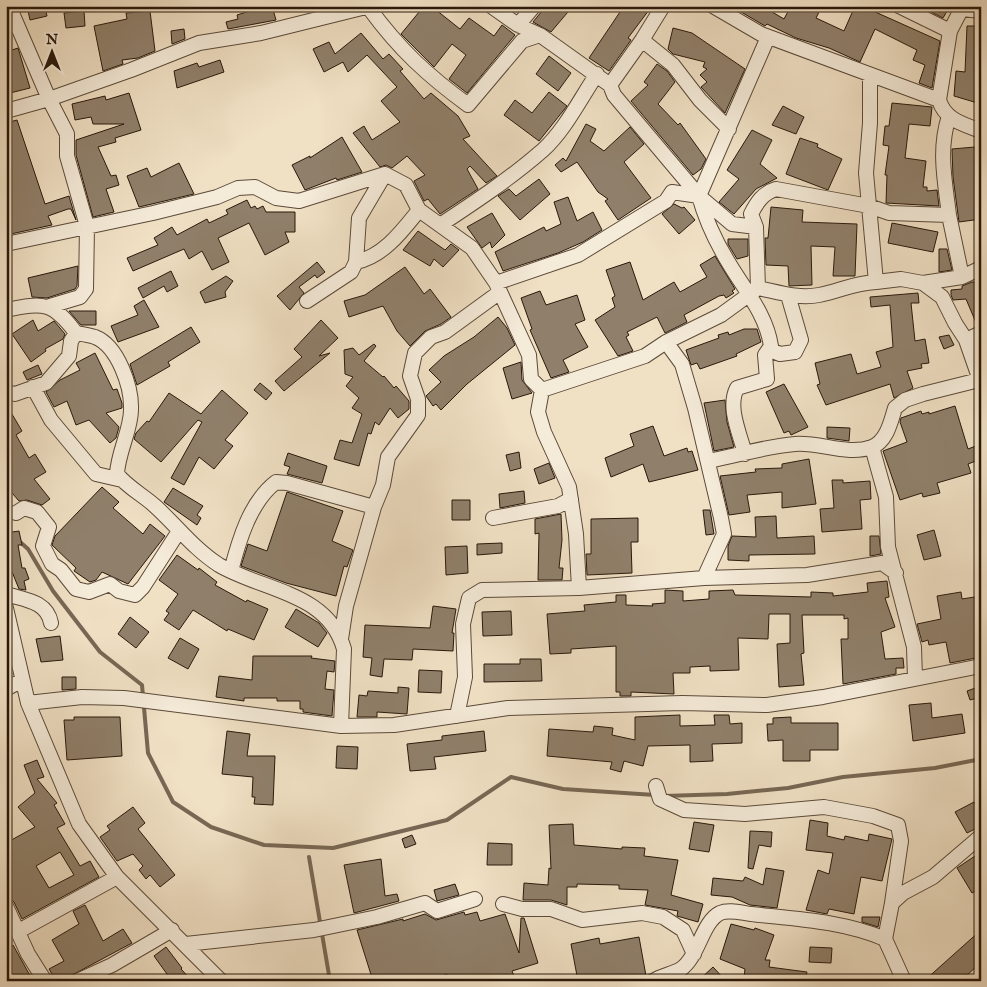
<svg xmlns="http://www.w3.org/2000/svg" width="987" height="987" font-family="'IM FELL English',serif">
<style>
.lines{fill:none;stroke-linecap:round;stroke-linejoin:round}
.stream{stroke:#786754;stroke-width:4}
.building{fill:#90806b;stroke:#29180b;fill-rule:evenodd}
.minor-casing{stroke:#5b4a39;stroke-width:16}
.minor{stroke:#f5ebd9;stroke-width:14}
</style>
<rect width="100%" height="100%" fill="#f0e0c4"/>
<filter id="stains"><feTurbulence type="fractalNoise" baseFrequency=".004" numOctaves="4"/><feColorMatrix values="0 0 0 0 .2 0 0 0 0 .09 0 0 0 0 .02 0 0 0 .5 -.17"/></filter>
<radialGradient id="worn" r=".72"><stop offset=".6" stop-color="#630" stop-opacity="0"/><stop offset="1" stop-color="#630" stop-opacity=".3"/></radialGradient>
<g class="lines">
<path class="stream" d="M6 529 14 536
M19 541 28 549 53 591 100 652 142 685 148 753 173 802 211 827 264 845 333 848 447 820 511 777 563 789 655 795
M664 796 727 794 788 788 843 777 935 768 981 759
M309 857 330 981"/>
</g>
<path class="building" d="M27 6H37L38 9 45 7 47 16 30 20Z
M252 6H272L276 20 228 29 226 22 238 19 237 15 253 10Z
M424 6H431L460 29 469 18 494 36 502 25 515 35 467 93 449 79 466 55 452 44 434 67 401 34Z
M546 6H573L551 32 533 22Z
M624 6H652L628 38 631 40 609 71 589 58Z
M731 6H769L767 9 784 19 791 6H822L816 18 844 31 855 6H862L940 41 932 88 919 83 925 65 913 60 917 50 875 29 860 62 829 48 796 38 767 24 765 26Z
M919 6H950L943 18Z
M84 11 85 26 66 28 64 13Z
M150 11 155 51 138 58 122 60 123 64 103 71 94 26 127 19 126 13Z
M967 26H981V104L954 96 956 71 965 72Z
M673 28 692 33 745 69 725 113 701 87 707 82 700 75 707 69 703 67 705 62 673 54 668 49Z
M184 29 185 39 172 44 171 31Z
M361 33 383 59 389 54 403 69 400 71 424 99 431 93 458 116 470 136 463 139 497 176 486 183 470 166 467 169 478 189 440 214 428 199 424 201 414 181 425 175 407 156 392 168 386 165 380 167 353 133 364 126 372 140 400 122 381 101 397 87 367 55 348 72 343 62 324 72 313 49 329 42 335 54Z
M18 48 30 88 6 94V52Z
M549 56 571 73 558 91 536 74Z
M220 60 224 72 177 88 174 71 197 63 199 67Z
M657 64 667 71 675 82 658 104 678 125 680 123 706 159 701 169 693 175 631 101 648 85 644 82Z
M549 92 567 106 539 141 504 115 515 100 532 113Z
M129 93 141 130 115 138 116 142 98 147 111 176 116 175 119 185 106 189 114 212 93 217 76 155V140L124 124H93L91 117 75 120 72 104 105 96 106 100Z
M892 103 932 107 930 126 909 124 905 158 926 161 923 187H927V191L937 190 939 206 886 203 887 175H885L889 146 883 145 885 126H889Z
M783 106 804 117 796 134 772 125Z
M17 120 45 204 69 196 76 220 71 209H68L48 216 52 225 6 235V123Z
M586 124 596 129 590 141 604 151 630 127 644 144 624 162 651 198 618 220 605 201 608 199 598 192 577 162 561 172 555 165 563 158 566 161Z
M752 130 772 140 760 164 777 178 756 189 734 214 719 202 739 179 727 170Z
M342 137 362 172 337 180 336 178 305 190 292 165 310 156V158Z
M800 138 818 144 817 147 842 159 828 190 786 174Z
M975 147 976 152 981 151V172H977L981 219 959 222 953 177 952 149Z
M179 163 194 194 139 207 127 176 147 168 151 177Z
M539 179 550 194 520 220 498 196 509 189 516 196Z
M568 197 577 221 593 212 602 230 583 242 558 253 503 271 495 252 544 227 546 231 561 224 554 202Z
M247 200 251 208 255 206 257 209 263 206 266 212H295V232H285L289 242 265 255 249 223 218 238 229 262 212 270 202 251 189 259 184 249 133 271 127 258 158 245 154 238 172 227 177 235 207 219 209 223 228 214 226 210Z
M674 204 682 208 684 207 695 220 679 234 662 214Z
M771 207 803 210 802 222 857 224 855 276H833L835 247 811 246 812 285 789 286 788 266 766 265 765 238H768Z
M492 213 505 235 492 248 490 242 482 248 467 227Z
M892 223 938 232 933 252 888 243Z
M418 231 445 250 451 244 459 250 443 267 434 259 430 266 403 250Z
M728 239H748V256L737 259 728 244Z
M939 249H947L952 270 939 272Z
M715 256 735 289 732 291 734 293 726 298 724 295 719 296 684 315 687 322 665 333 657 317 627 332 629 335 626 337 633 351 618 356 595 320 615 307 612 298 615 296 606 270 630 262 643 300 674 282 680 292 707 277 700 265Z
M317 262 325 272 317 278 315 275 299 287 304 293 290 310 277 296Z
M78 266 77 286 75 289 47 298 32 297 28 278Z
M405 267 424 294 430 289 451 317 441 324 425 331 410 346 397 331 383 306 349 317 344 301 365 295Z
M171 271 178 286 167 292 164 286 143 298 138 288Z
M226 276 233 281 225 292 226 297 205 303 200 292Z
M972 282H981V324L977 325 966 299 953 300 951 295V290L962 289V286Z
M540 291 546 305 577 295 585 320 575 324 588 347 563 360 569 372 551 378 530 330 532 329 521 298Z
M918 293 919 303H911L915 341 925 339 929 363 921 364 922 368 907 371 913 388 894 398 890 384 826 405 817 385 820 384 815 363 851 354 857 374 881 367 876 352 893 347 890 305 871 307 870 297Z
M144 300 159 327 118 342 111 326 138 315 134 306Z
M69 311H96V325H81Z
M498 317 507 328 515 345 467 384 441 410 436 404 433 406 426 396 441 382 429 370 444 356 474 337Z
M33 320 38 331 54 321 65 334 63 339 45 349 46 351 31 362 12 334Z
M321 320 338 338 319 356 330 353 284 391 275 381 302 357 294 349Z
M191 327 200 342 168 362 170 366 137 385 130 364Z
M744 329H757L761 342 736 354 737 356 700 369 697 363 691 365 686 350 719 338 718 335 728 332 729 335Z
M949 335 954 345 944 349 939 337Z
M374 344 376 346 364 361 383 377 384 376 394 388 396 386 409 401V409L398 418 390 408 379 425 375 422 371 434 368 433 359 466 334 459 340 440 352 443 362 414 352 408 359 398 346 386 353 377 345 374 344 350 353 348 359 355Z
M95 353 113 390 117 389 122 403V408L106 413 119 427 116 438 110 443 89 420 76 425 67 401 54 407 46 392 60 380 80 370 76 363Z
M521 362 522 380 532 393 512 399 503 368Z
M38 365 42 374 27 380 23 372Z
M260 383 272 393 266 400 254 390Z
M784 384 808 427 791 435 789 431 784 433 766 392Z
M222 390 248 413 225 440 233 446 214 469 199 457 184 485 171 478 202 422 198 420 161 462 134 439 136 433 147 421 149 422 169 393 201 414Z
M725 400 727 422 734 447 714 451 704 403Z
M6 404 22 431 16 435 29 458 35 454 46 472 34 479 50 499 42 505 27 500 19 501 6 486Z
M955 406 968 449 981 444V459L968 464 971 473 937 483 940 493 923 497 922 493 900 500 883 451 907 442 900 422 901 418 921 411 922 414 929 412V414Z
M653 426 664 456 687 448 688 452 692 451 698 470 649 482 643 464 611 477 605 458 634 446 630 434Z
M827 427 850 428 849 441 827 438Z
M519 452 521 468 510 471 506 455Z
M288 453 327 466 322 483 287 474 290 467 284 465Z
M809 459 816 504 782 508V492L747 495 750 512 729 515 720 476 756 472 755 469 782 468V464Z
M549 463 555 478 539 484 534 469Z
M832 480H843V483L870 481 871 499 860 500 862 529 822 532 820 509 834 508Z
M102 487 119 502 113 508 143 534 150 524 165 536 128 584 102 572 96 580 90 582 74 571 76 568 52 545 55 536Z
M173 488 203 506 197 515 201 518 197 525 164 502Z
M524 491 525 503 500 508 499 494Z
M287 492 343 511 332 541 353 550 347 567 344 566 336 596 286 583 241 566 248 544 267 551Z
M452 500H470V520H452Z
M703 510H710L714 534 706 535Z
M561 514 562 540 559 568H563L562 580H538L539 533 535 534V519Z
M776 516 777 538 814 536 815 554 749 555V561L728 560V546L732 536 756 537 755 517Z
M638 518V542H631L632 573 587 575 586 554H591V519Z
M934 530 941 556 924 560 917 535Z
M19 531 22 545H18L22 568H25L29 579 24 581 26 590 19 589 6 557V533Z
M870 536H879L881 554 870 556Z
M502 543V553L477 555V544Z
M467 546 468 573 446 575 445 547Z
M177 555 198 570 199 568 217 582 215 585 246 602 247 600 268 609 254 640 228 629 227 631 193 610 179 630 164 620 169 613 166 611 178 594 159 580Z
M887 581 889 597 885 598 895 627 881 632 885 659 903 658 904 668H896V674L843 684 841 639H848V618L844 619V615H802L804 653 801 654 804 685 779 687 777 644 790 643V614H769L768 639 738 638 739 670 710 671V666L690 667V673H673L674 694 631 692V696H620V692H616V646L571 649V653L550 654 547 614 585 611 584 605 616 602V595H626V605L653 606 652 604 665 603V590L683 591V601L709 599V591L733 590 735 595 811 597V592L833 593V596L868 592 867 583Z
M961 592 962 599 981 596V657L950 663 946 642 929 645 928 640 922 642 917 624 941 619 937 596Z
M433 606 456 609 452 633H454L453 651 413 649 412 660 384 659 382 677 370 675 372 658 363 657 365 625 430 628Z
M296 609 319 623 327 633 318 647 285 627Z
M511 611 512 635 483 636 482 612Z
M130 617 149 632 136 648 118 634Z
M60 636 63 660 41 662 36 639Z
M180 638 199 649 188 669 168 658Z
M253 656H312L311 658 335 661 334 672 327 671 325 689 334 690 332 716 303 712V709H300V701H277V698H244V701L216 697 219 676 252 680Z
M520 659H541L542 681 484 682V664H520Z
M419 670 442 671 441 693 418 692Z
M62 677H76V689L62 690Z
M981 686V697L970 700 967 691Z
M398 687 409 688 407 714 377 712V717H357L359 695 367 696 368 691 398 693Z
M931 703 932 718 962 714 965 733 913 741 909 705Z
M680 715V726L715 725 714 715H729L730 724 742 723V743L712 744 713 761 690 762V745L648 746 643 766 624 761 621 772 610 769 612 762 547 756 549 729 593 732 594 726 613 728 612 735 635 740V717Z
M74 717H120L122 756 67 760 64 720H74Z
M791 717V723H838V750H810V761H783V740L768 741 767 724H773V718Z
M227 731 250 734 247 756H275L273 805 254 804 255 797H252L253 777 222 774Z
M484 731 486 751 434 757 436 769 410 771 407 744 442 740V736Z
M337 746 358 747 357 769 336 768Z
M37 760 44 777 37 779 57 803 54 805 65 824 57 828 80 866 90 861 99 877 22 919 14 902 8 897 10 895 6 889V867L12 863 6 853V843L35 827 18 807 35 793 24 765ZM60 852 74 875 49 888 36 866Z
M974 802 981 815V826L967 833 955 812Z
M133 807 145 823 138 829 175 875 160 887 150 875 146 879 139 870 143 866 133 854 117 861 100 837 110 830 107 826Z
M810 820 828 823 827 836 844 840 845 836 868 841 869 834 892 839 882 881 861 877 854 914 829 909 827 914 806 910 818 870 829 874 833 853 806 850Z
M694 822 714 825 709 852 689 849Z
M573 824 574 845 622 849V847L645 848 644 856 678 860 671 895 703 904 698 922 677 916 678 911 645 905 648 890 619 889V885L577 884V887H567V905L551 900H523L524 883 548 885 549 868 551 869 549 825Z
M750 831 772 832 771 847 759 845 753 869 748 868Z
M412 835 416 844 405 848 402 839Z
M488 843 512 844V865H487Z
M978 854 981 859V888L972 893 957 868Z
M381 859 385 896 397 894 399 901 354 913 344 865Z
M766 868 784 871 777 908 750 905 732 897 711 895 713 878 743 881 745 877 763 885Z
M455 884 459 895 437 901 434 890Z
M85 905 103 941 123 929 132 943 61 981H56L49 969 64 961 52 940 79 924 73 911Z
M464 912 465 915 477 912 480 921 505 914 519 953 521 918H524L538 963 512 971 516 981H494L493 977 480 981H449L447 974 425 981H373L357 930 403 919V921L425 914 436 920Z
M862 917H880L878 927 862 922Z
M731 924 754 930 755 928 774 935 765 960H770L769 967 807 972 805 981 744 978 745 969 720 959Z
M981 930V962L961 981H924Z
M639 937 646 976 644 980 578 981 571 944 599 938 600 944Z
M13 945 33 981H6V950Z
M166 947 182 968 181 969 192 981H172L154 956Z
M810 947 832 948 831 963 809 962Z
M713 967 726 981H698Z"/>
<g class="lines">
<defs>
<path id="minor" d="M9 6 49 99 67 134V156L87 226 86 289 80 297 50 306
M491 6 518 25 540 35 610 85 614 95 699 196 732 224 756 227
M713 6 761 34 939 100C945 120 963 124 981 131
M899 6 950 31
M369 8C399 49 427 75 468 105L522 41 540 35
M962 9 981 11
M518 25 534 6
M642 40 673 65 700 100 729 129
M870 76V123L866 173 876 282 901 279 923 283 942 297 955 323 966 340 981 383
M610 85 642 40 663 6
M939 100 950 31 963 6
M6 111 49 99 131 70 199 43 261 33 370 6
M949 116C938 150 945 181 949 215
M440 225C475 202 511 178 543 150 565 130 580 99 597 74
M6 244 153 213 217 197 238 188 255 187 276 198 299 201 385 174 406 185 419 210 472 248 496 283 529 355 531 379 542 390 645 356 666 342 721 315 758 288C778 292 798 299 819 295 840 291 853 283 876 282
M356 262C384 256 402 231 419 210
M496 283 578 255 666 201 672 192 699 196
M923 283 962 277 981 268
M758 288 756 227 751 214C757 202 763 193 776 189L869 206 889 213 949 215 962 277
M307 301 351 272 356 262 359 218 385 174
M6 310C44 302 53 302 76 333 82 334 89 335 95 337 118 346 132 387 131 410 131 430 118 452 117 474 127 487 143 495 155 506 177 526 194 549 219 565 263 591 328 592 344 649L341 726
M966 340 981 333
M666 342 682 364 695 408 721 518 724 534 704 578
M770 350 780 354 795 352 801 340 788 295
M33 387 51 420 96 474 122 480
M542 390 538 412 544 432 569 487 576 534 579 588
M6 392 15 394 46 383 69 356 71 341 76 333
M872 447 886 497 888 547 914 647 915 679
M745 454C740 434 727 407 737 388L767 379 765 355 771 346C766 313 743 288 727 260 715 240 705 218 699 196L768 37
M708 461C736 456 767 446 795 444 821 442 847 456 872 447 887 441 891 421 895 408L905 400 923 394 979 380
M16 513 24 508 37 512 49 527 43 546 52 564 61 570 76 589 89 592 110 584 119 591 135 595 143 587 179 531
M493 518 558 506 571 499
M231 571C239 540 250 502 276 482L287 483 374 507
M6 594C25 600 47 601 51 623
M6 608 28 703 79 824 117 877 221 981
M341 639 346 606 374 507 383 485 388 457 418 415V399L410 376 415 353 431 337 445 332 500 292
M6 689 15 684 23 683
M28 703 82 697 124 698 341 726 394 725 508 708 682 703 767 705 823 697 981 666
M457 716 465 677 463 624 469 598 482 590 579 588 704 578 807 575 882 563 896 573
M656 786 660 799 684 810 745 814 824 807 873 816 898 825 901 841 892 903
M503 904 522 909H551L582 920 642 913 663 917 683 930 694 954
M6 906 28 954 45 981
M17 932 117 877
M885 939 892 903 903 893 933 877 981 836
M186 944 314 930 377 917 425 903 437 911 475 899
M77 981 112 965 172 930
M653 981C662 975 673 974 681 969 699 956 702 922 720 913 729 909 742 913 751 914 796 919 843 921 885 939L904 981"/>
</defs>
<use href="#minor" class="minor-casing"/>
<use href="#minor" class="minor"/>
</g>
<rect width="987" height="987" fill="none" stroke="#f0e0c4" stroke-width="25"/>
<rect x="8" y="8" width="972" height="972" fill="none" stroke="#29180b" stroke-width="2.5"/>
<rect x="12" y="12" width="962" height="962" fill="none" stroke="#29180b"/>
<g transform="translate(52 52)" stroke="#f5ebd9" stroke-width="4" paint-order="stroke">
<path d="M0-4L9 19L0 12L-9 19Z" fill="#29180b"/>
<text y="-8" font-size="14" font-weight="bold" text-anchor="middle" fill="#29180b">N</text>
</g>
<rect width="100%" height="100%" filter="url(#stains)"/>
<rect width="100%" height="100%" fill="url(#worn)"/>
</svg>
